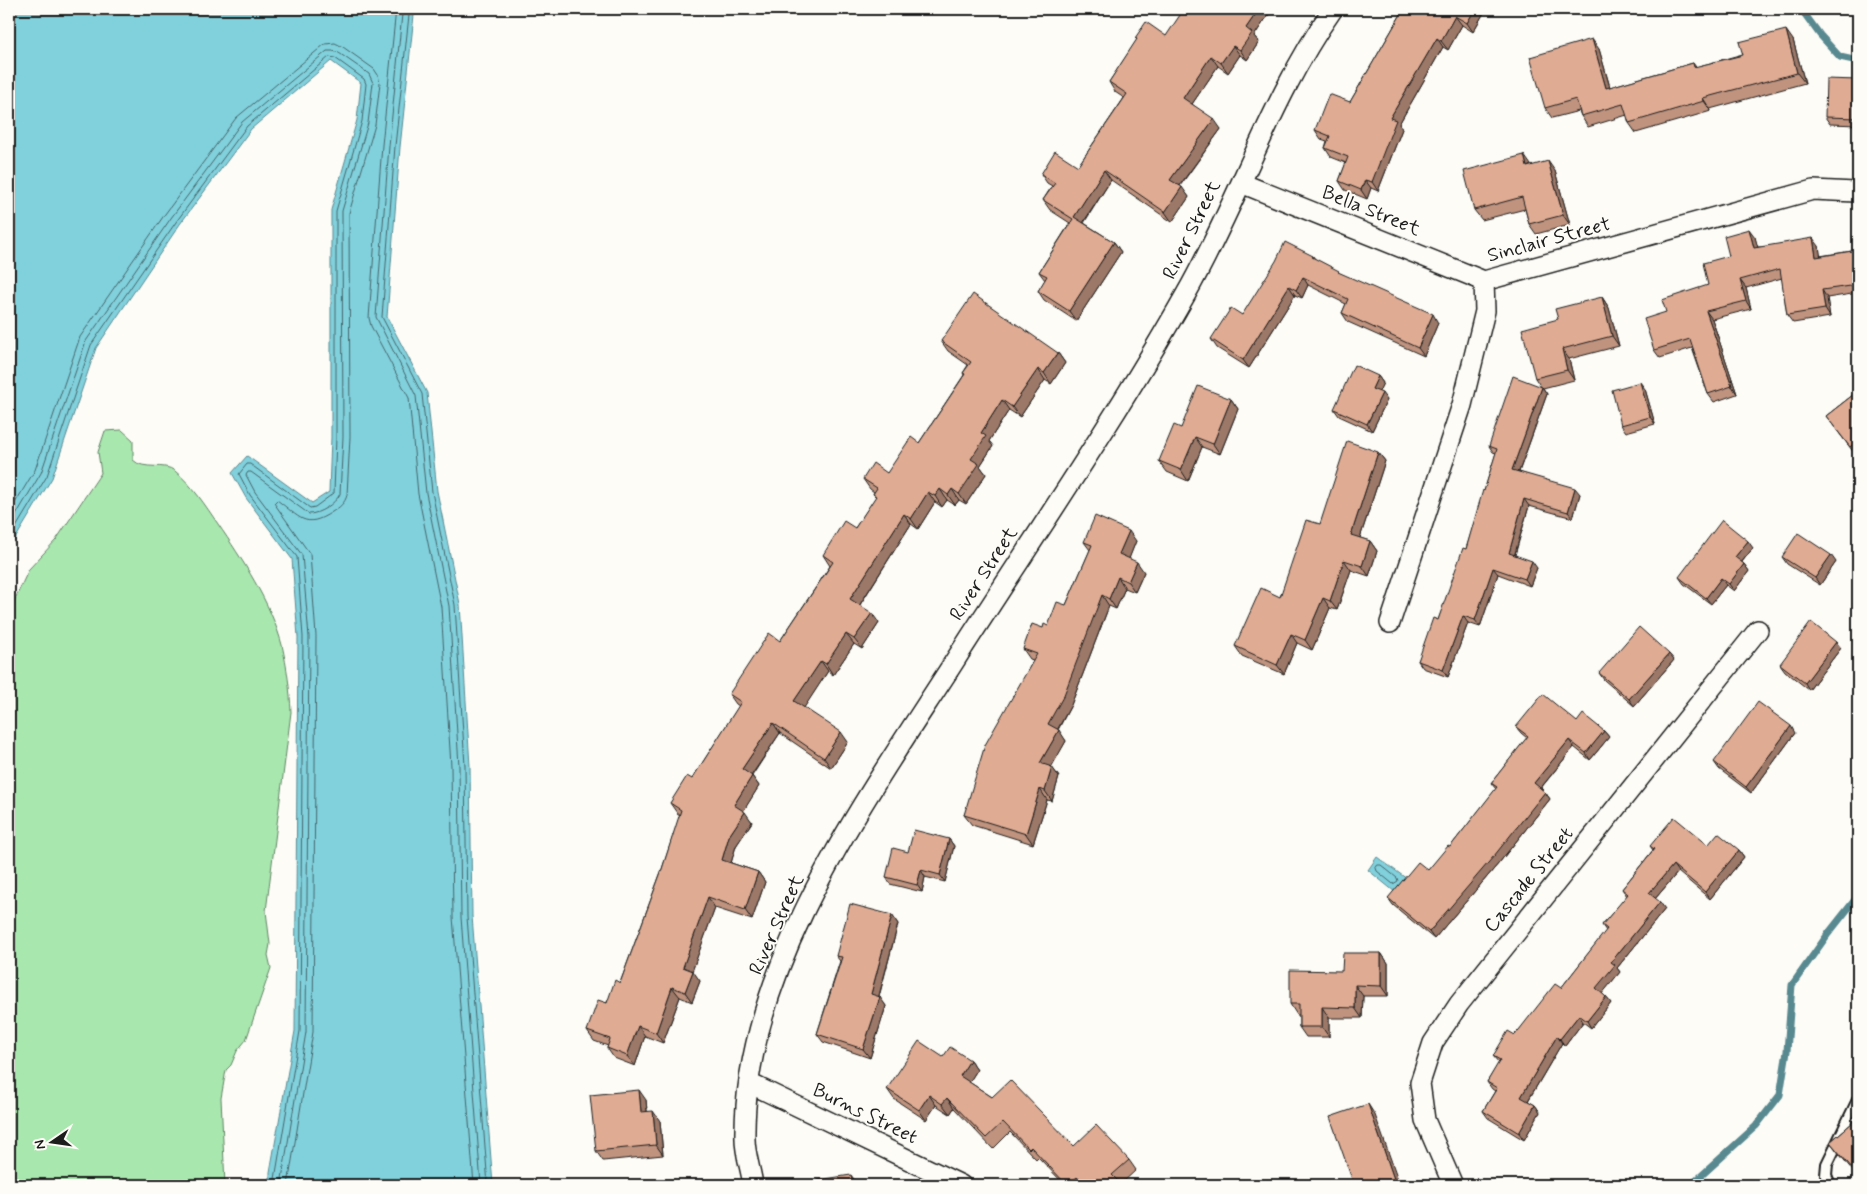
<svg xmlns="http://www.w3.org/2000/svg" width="1867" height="1194" font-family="Mynerve,sans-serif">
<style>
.green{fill:#a8e7ae;stroke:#628265}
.water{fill:#81d1dd;stroke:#598990}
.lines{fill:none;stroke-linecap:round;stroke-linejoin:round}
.shore{stroke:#446469;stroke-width:1}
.stream{stroke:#598990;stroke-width:7}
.lane-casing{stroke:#1c1c1c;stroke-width:14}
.street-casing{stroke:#1c1c1c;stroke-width:22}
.lane{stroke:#fdfcf7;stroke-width:10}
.street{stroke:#fdfcf7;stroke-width:19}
.wall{fill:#c0937e;stroke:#1c1c1c}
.shaded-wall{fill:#9c7867;stroke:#1c1c1c}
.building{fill:#dfab93;stroke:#1c1c1c}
.labels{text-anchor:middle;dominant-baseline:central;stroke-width:4;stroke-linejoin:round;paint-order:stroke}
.street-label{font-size:20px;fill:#1c1c1c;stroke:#fdfcf7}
</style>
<rect width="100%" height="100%" fill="#fdfcf7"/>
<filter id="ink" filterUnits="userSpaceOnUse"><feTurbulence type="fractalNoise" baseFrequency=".02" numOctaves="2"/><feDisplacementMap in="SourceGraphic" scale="10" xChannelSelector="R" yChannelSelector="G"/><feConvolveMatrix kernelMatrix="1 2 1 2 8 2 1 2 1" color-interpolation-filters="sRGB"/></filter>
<g filter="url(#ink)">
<path class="green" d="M122 430 133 440V460C144 471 164 462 175 471 193 486 205 505 218 524 242 559 271 603 282 645 287 667 290 689 291 712L266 911 270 944 268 955 271 968 246 1040 237 1051 231 1065 226 1070 221 1098 225 1185H9V628L15 599 29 569 56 540 101 473 98 452 105 431Z"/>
<path class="water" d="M9 9H419L414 15 400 147 387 317 427 393 437 491 460 604 470 766 472 916 493 1185H270V1172L295 1031 298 637 292 559 246 498 232 473 247 456 312 503 329 492 331 437V210L357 120 361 83 331 61 251 129 180 224 96 348 52 478 9 549Z
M1377 857 1407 879 1395 892 1368 870Z"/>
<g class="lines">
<path class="shore" d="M396 9 382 145 369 318 371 326 409 398 418 494 441 607 451 766 453 917 474 1185
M404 9 402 14 389 146 376 317 416 396 426 493 449 606 459 766 461 917 481 1185
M412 9 409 15 395 146 382 317 422 394 432 492 455 605 465 766 467 917 488 1185
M9 513 35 470 80 337 165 214 236 118 325 44 335 43 343 47 374 69 378 75 380 83 375 125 349 213 350 437 347 495C345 503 340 507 332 512 305 530 300 517 277 500L274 503 310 554 316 636 313 1032 288 1185
M9 527 41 473 86 341 171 218 242 122 327 51H333L339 53 369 74 373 83 368 123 342 211 343 437 340 494C335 504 319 514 309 514L251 472H248L246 475 255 492 302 555 309 637 306 1032 281 1185
M9 539 47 476 91 345 176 222 247 126 329 57 335 58 364 79 366 84 362 121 336 211V437L334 493 315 507 310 508 250 464H247L239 474 250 495 297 557 303 637 300 1031 274 1185
M1378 865H1381L1397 878 1398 881 1393 884 1377 871 1376 868Z"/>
<path class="stream" d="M1801 9 1820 35 1840 57 1858 61
M1691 1185 1756 1126 1780 1095 1787 1051 1792 985 1828 934 1858 896"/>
<defs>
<path id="lane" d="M1830 1185 1826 1175 1827 1164 1858 1100"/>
<path id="street" d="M1241 183 1484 281
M1484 281 1813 190 1855 192
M1390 623 1462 405 1485 311 1484 281
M749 1083 961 1185
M753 1185C751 1170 745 1154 745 1139 742 970 866 799 954 662 1032 540 1115 420 1186 294 1239 201 1271 97 1333 9
M1453 1185 1425 1120 1420 1083 1433 1043 1459 1004 1758 630"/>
</defs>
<use href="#lane" class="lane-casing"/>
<use href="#street" class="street-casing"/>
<use href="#lane" class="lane"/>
<use href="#street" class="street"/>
</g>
<path class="wall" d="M1197 9H1269L1271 11 1254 36 1259 42 1247 60 1240 55 1228 73 1218 66 1192 104 1221 129 1180 186 1189 197 1172 222 1111 180 1084 223 1114 242 1121 252 1076 321 1044 300 1038 291 1045 280 1039 272 1070 223 1050 210 1043 200 1052 186 1047 183 1041 174 1078 166 1124 98 1115 92 1109 82 1137 40 1135 38 1166 36 1192 15Z
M1404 9H1486L1473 32 1462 25 1448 50 1443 47 1399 124 1402 129 1378 191 1371 188 1367 199 1345 190 1339 181 1346 163 1331 157 1325 148 1327 141 1321 139 1315 130 1350 102Z
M1793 40 1805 83 1710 109 1711 111 1636 133 1629 123 1627 115 1588 127 1581 116 1579 111 1552 118 1545 108 1599 49 1610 87 1693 63 1696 67Z
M1858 80V125L1830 124 1825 117Z
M1531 166 1555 171 1570 225 1536 234 1529 224 1525 209 1482 220 1474 210Z
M1755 237 1757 247 1819 246 1820 256 1858 250V293L1827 298 1830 317 1793 323 1787 315 1782 278 1746 288 1751 309 1712 319 1737 394 1714 402 1708 394 1692 348 1660 358 1654 350 1666 312 1708 285 1729 256Z
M1313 256 1315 259 1341 274 1438 323 1424 356 1348 322 1342 313 1346 304 1308 285 1302 298 1295 295 1249 368 1217 348 1211 339 1242 315Z
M1602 297 1609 308 1619 346 1569 359 1574 380 1543 388 1547 394 1519 472 1580 494 1573 518 1529 506 1515 555 1537 568 1530 586 1498 574 1480 627 1468 623 1448 677 1423 668 1418 661 1438 620 1466 549 1496 453 1493 452 1489 446 1541 387 1535 378 1558 319Z
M941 341 1058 353 1065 363 1051 384 1045 380 1020 417 1009 410 989 441 993 446 980 466 986 474 966 504 959 500 955 505 947 500 942 507 935 502 918 529 911 524 860 605 879 623 862 649 854 644 833 675 828 671 804 707 848 742 831 768 780 733 752 776 759 786 743 811 752 822 736 846 731 863 758 872 765 882 752 920 715 908 692 971 700 981 692 1002 680 997 663 1043 645 1036 635 1066 614 1058 607 1048 608 1046 594 1041 587 1031 620 983 661 872 680 815 677 813 670 803 692 779 739 706 736 704 729 694 780 641 830 566 823 555 855 528 876 497 873 494 874 492 870 489 863 479 887 473 919 443 964 375 963 373 968 365 948 351Z
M1378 376 1383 383 1378 392 1387 400 1372 431 1339 416 1334 409Z
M1645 389 1655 424 1626 432 1621 425Z
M1858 391V451L1855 454 1826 416Z
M1231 399 1238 409 1220 454 1202 447 1188 481 1167 472 1159 461 1181 428Z
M1378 452 1385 461 1360 538 1370 541 1377 551 1369 576 1351 570 1337 610 1330 608 1312 650 1297 643 1284 674 1242 656 1235 646 1280 597 1320 524Z
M1136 541 1129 558 1144 572 1135 592 1125 588 1116 609 1109 606 1071 705 1058 730 1066 741 1051 766 1059 777 1052 801 1047 800 1033 844 972 825 964 815 1033 660 1030 659 1023 649 1043 628 1048 626 1066 605 1090 550 1084 542Z
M1753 548 1742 562 1744 564 1749 571 1734 591 1726 585 1711 604 1684 584 1679 577Z
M1782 557 1836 562 1820 585 1787 564Z
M1841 648 1809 690 1785 671 1780 664Z
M1669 654 1674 660 1634 706 1604 680 1599 673Z
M1577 722 1604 731 1609 737 1590 760 1574 747 1541 788 1545 792 1550 799 1499 863 1434 939 1393 905 1388 898 1428 870 1450 847 1496 789 1491 783 1527 738 1521 733 1516 727Z
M1795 733 1751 793 1719 769 1714 762Z
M949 839 954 846 945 882 925 877 922 892 890 884 886 877 908 852Z
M1708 845 1739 850 1744 857 1710 899 1678 872 1655 899 1665 909 1617 968 1620 972 1602 993 1611 1003 1591 1028 1583 1022 1565 1046 1562 1043 1528 1101 1535 1105 1540 1112 1524 1140 1488 1118 1483 1111 1495 1091 1492 1089 1487 1082 1499 1063 1493 1056 1561 988 1606 931 1602 925 1627 896 1622 889 1653 850 1650 846Z
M892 915 898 924 879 997 886 1006 870 1058 823 1042 817 1034 840 961 836 956Z
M1381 953 1388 963V996H1363L1362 1018H1329V1037H1306L1299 1027V1015H1297L1290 1004 1342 971Z
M943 1057 970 1060 977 1070 969 1082 992 1097 1074 1146 1129 1160 1136 1170 1121 1184 1122 1185H1065L1038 1157 1036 1159 1010 1132 993 1149 954 1108 950 1114 936 1105 926 1120 894 1099 887 1089Z
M1858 1092V1177L1840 1155 1830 1142 1852 1123Z
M646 1100 647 1111 660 1121 663 1155 603 1161 596 1151Z"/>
<path class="shaded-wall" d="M1259 9H1269L1271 11 1254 36 1259 42 1247 60 1240 50 1246 28Z
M1475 9H1486L1473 32 1467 23Z
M1455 16 1462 25 1448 50 1441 41Z
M1786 30 1793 40 1805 83 1797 73Z
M1437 38 1443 47 1399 124 1402 129 1378 191 1372 182 1390 118Z
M1592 39 1599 49 1613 98 1606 88Z
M1233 46 1240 55 1228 73 1221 63Z
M1211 56 1218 66 1190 107 1183 98Z
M1703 98 1710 109 1711 111 1704 101Z
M1214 119 1221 129 1177 189 1170 180Z
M1524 155 1531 165 1527 167Z
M1548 161 1555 171 1570 225 1563 215Z
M1104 170 1111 180 1081 226 1074 217Z
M1365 180 1371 188 1367 199 1361 190Z
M1182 187 1189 197 1172 222 1165 212Z
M1749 229 1755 237 1760 255 1754 248Z
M1813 238 1819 246 1822 265 1816 257Z
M1114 242 1121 252 1076 321 1069 311Z
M1303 277 1308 285 1302 298 1296 290Z
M1740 280 1746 288 1751 309 1746 301Z
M1289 286 1295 295 1249 368 1243 360Z
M1822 290 1827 298 1830 317 1825 309Z
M1602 297 1609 308 1619 346 1612 336Z
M1706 311 1712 319 1737 394 1732 386Z
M1433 314 1438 323 1424 356 1418 348Z
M1562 349 1569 359 1574 380 1567 370Z
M1058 353 1065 363 1051 384 1044 373Z
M1038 369 1045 380 1020 417 1012 407Z
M1378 376 1383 383 1377 396 1372 389Z
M1640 382 1645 389 1655 424 1650 417Z
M1542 387 1547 394 1517 477 1512 470Z
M1382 393 1387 400 1372 431 1367 424Z
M1231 399 1238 409 1220 454 1213 444Z
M1002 400 1009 410 989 441 993 446 980 466 986 474 966 504 959 494 971 459 981 433Z
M1195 437 1202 447 1188 481 1181 470Z
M1378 452 1385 461 1358 544 1351 535Z
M1575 488 1580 494 1573 518 1568 512Z
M940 489 947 500 942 507 935 496Z
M952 489 959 500 955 505 948 495Z
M928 492 935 502 918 529 911 519Z
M1524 499 1529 506 1513 560 1509 553Z
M904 514 911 524 857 609 850 599Z
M1129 531 1136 541 1127 564 1119 554Z
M1370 541 1377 551 1369 576 1362 566Z
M1748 541 1753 548 1740 564 1735 557Z
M1831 555 1836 562 1820 585 1815 578Z
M1344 560 1351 570 1337 610 1330 601Z
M1532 561 1537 568 1530 586 1525 579Z
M1137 562 1144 572 1135 592 1128 582Z
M1744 564 1749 571 1734 591 1729 584Z
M1493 568 1498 574 1480 627 1475 620Z
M1118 577 1125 588 1116 609 1109 599Z
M1721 578 1726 585 1711 604 1706 598Z
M1102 595 1109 606 1071 705 1055 734 1048 724Z
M1323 598 1330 608 1312 650 1305 640Z
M872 613 879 623 862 649 854 639Z
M1463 616 1468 623 1448 677 1443 670Z
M846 634 854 644 833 675 826 664Z
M1291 634 1297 643 1284 674 1277 665Z
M1836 642 1841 648 1809 690 1805 683Z
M1669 654 1674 660 1634 706 1629 699Z
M821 661 828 671 802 711 794 701Z
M773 723 780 733 749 779 742 769Z
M1791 726 1795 733 1751 793 1746 787Z
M1059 730 1066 741 1048 773 1040 763Z
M1604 731 1609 737 1590 760 1586 753Z
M841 732 848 742 831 768 824 758Z
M1569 740 1574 747 1539 790 1534 783Z
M1052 767 1059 777 1052 801 1045 791Z
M752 776 759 786 741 815 734 805Z
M1040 789 1047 800 1033 844 1026 834Z
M1545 792 1550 799 1499 863 1434 939 1429 932Z
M745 812 752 822 736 846 729 870 722 860 729 836Z
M949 839 954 846 945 882 940 875Z
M1739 850 1744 857 1710 899 1705 892Z
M1673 865 1678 872 1654 900 1649 893Z
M921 870 925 877 922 892 917 885Z
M758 872 765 882 752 920 745 910Z
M708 897 715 908 690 977 683 967Z
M1660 902 1665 909 1617 968 1620 972 1601 995 1596 988 1611 962Z
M892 915 898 924 877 1003 871 994Z
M1381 953 1388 963V996L1381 986Z
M693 971 700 981 692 1002 685 992Z
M1355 985 1363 996 1362 1018 1355 1008Z
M672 987 680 997 663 1043 656 1033Z
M880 997 886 1006 870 1058 863 1049Z
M1606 997 1611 1003 1591 1028 1587 1021Z
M1322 1007 1329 1018V1037L1322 1027Z
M1579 1015 1583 1022 1565 1046 1560 1039Z
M638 1026 645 1036 635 1066 627 1056Z
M1557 1036 1562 1043 1526 1104 1521 1097Z
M970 1060 977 1070 967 1086 960 1076Z
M639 1090 646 1100 648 1122 641 1112Z
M929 1095 936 1105 926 1120 919 1110Z
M947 1098 954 1108 950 1114 942 1104Z
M1368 1104 1375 1115 1400 1185H1396Z
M1535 1105 1540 1112 1524 1140 1519 1133Z
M653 1111 660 1121 663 1155 656 1145Z
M851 1175 858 1185H853Z"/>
<path class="building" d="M1184 9 1192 15 1197 9H1259L1246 28 1252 33 1240 50 1233 46 1221 63 1211 56 1183 98 1214 119 1170 180 1182 187 1165 212 1104 170 1074 217 1114 242 1069 311 1038 291 1047 276 1039 272 1073 219 1043 200 1055 183 1041 174 1055 151 1078 166 1127 94 1109 82 1137 39 1135 38 1146 22 1166 36Z
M1404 9H1475L1467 23 1455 16 1441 41 1437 38 1390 118 1396 120 1372 182 1365 180 1361 190 1339 181 1348 157 1325 148 1330 136 1315 130 1329 94 1350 102Z
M1786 30 1797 73 1703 98 1704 101 1629 123 1623 104 1581 116 1576 99 1545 108 1530 57 1592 39 1606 88 1693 63 1694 67 1743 55 1739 42Z
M1826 79 1858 80V118L1825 117Z
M1524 155 1527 167 1548 161 1563 215 1529 224 1522 197 1474 210 1464 171Z
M1749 229 1754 248 1813 238 1816 257 1858 250V285L1822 290 1825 309 1787 315 1780 269 1740 280 1746 301 1706 311 1732 386 1708 394 1690 339 1654 350 1644 319 1666 312 1662 300 1708 285 1703 263 1729 256 1724 236Z
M1285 242 1313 256 1312 257 1339 271 1338 272 1433 314 1418 348 1342 313 1348 299 1303 277 1296 290 1289 286 1243 360 1211 339 1231 308 1242 315 1276 261Z
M973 294 1058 353 1044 373 1038 369 1012 407 1002 400 981 433 986 436 971 459 979 464 959 494 952 489 948 495 940 489 935 496 928 492 911 519 904 514 850 599 872 613 854 639 846 634 826 664 821 661 794 701 841 732 824 758 773 723 742 769 752 776 734 805 745 812 729 836 722 860 758 872 745 910 708 897 683 967 693 971 685 992 672 987 656 1033 638 1026 627 1056 607 1048 610 1039 587 1031 598 1000 607 1003 615 980 620 983 661 872 681 810 670 803 687 776 692 779 741 702 729 694 769 633 780 641 833 562 823 555 844 521 855 528 876 496 873 494 877 488 863 479 873 463 887 473 911 437 919 443 965 374 963 373 971 362 941 341Z
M1602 297 1612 336 1562 349 1567 370 1535 378 1522 329 1558 319 1555 309Z
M1354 365 1378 376 1372 389 1382 393 1367 424 1334 409Z
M1513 376 1542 387 1512 470 1575 488 1568 512 1524 499 1509 553 1532 561 1525 579 1493 568 1475 620 1463 616 1443 670 1418 661 1433 618 1438 620 1463 548 1466 549 1483 490 1484 491 1497 449 1489 446Z
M1640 382 1650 417 1621 425 1612 390Z
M1198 386 1231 399 1213 444 1195 437 1181 470 1159 461 1174 425 1181 428Z
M1858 391V440L1850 447 1826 416Z
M1347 441 1378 452 1351 535 1370 541 1362 566 1344 560 1330 601 1323 598 1305 640 1291 634 1277 665 1235 646 1261 588 1280 597 1306 520 1320 524Z
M1095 516 1129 531 1119 554 1137 562 1128 582 1118 577 1109 599 1102 595 1064 695 1048 724 1059 730 1040 763 1052 767 1045 791 1040 789 1026 834 964 815 985 745 1037 654 1023 649 1032 624 1043 628 1044 624 1048 626 1057 602 1066 605 1092 545 1084 542Z
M1722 520 1748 541 1735 557 1744 564 1729 584 1721 578 1706 598 1679 577Z
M1798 533 1831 555 1815 578 1782 557Z
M1811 622 1836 642 1805 683 1780 664Z
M1639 627 1669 654 1629 699 1599 673Z
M1543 694 1577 722 1583 714 1604 731 1586 753 1569 740 1534 783 1545 792 1494 856 1429 932 1388 898 1418 862 1428 870 1448 846 1450 847 1497 787 1491 783 1528 736 1516 727Z
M1758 702 1791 726 1746 787 1714 762Z
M1674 817 1708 845 1718 833 1739 850 1705 892 1673 865 1649 893 1660 902 1611 962 1615 965 1596 988 1606 997 1587 1021 1579 1015 1560 1039 1557 1036 1521 1097 1535 1105 1519 1133 1483 1111 1497 1088 1487 1082 1500 1060 1493 1056 1508 1031 1515 1035 1555 984 1561 988 1607 929 1602 925 1628 894 1622 889 1654 849 1650 846Z
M914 830 949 839 940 875 921 870 917 885 886 877 893 848 908 852Z
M850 904 892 915 871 994 880 997 863 1049 817 1034 842 957 836 956Z
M1343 953H1381V986L1355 985V1008L1322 1007V1027H1299V1004H1290V970L1342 971Z
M919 1041 943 1057 950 1047 970 1060 960 1076 992 1097 1010 1080 1074 1146 1096 1125 1129 1160 1112 1175 1122 1185H1085L1077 1177 1068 1185H1067L1031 1147 1029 1149 1003 1122 986 1138 947 1098 942 1104 929 1095 919 1110 887 1089Z
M639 1090 641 1112 653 1111 656 1145 596 1151 590 1095Z
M1858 1092V1175L1830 1142 1852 1123 1856 1094Z
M1368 1104 1396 1185H1354L1330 1117Z
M851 1175 853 1185H818V1180Z"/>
</g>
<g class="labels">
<g class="street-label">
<text transform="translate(1371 211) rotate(22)">Bella Street</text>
<text transform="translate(1192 230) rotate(-64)">River Street</text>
<text transform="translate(1549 240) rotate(-15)">Sinclair Street</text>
<text transform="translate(984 574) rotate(-57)">River Street</text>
<text transform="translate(1529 880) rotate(-51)">Cascade Street</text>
<text transform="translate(777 925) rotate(-66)">River Street</text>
<text transform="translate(865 1114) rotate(26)">Burns Street</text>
</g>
</g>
<rect width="1867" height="1194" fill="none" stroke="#fdfcf7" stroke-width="30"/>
<rect x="15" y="15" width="1837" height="1164" fill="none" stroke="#1c1c1c" stroke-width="2" filter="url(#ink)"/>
<g transform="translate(52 1142) rotate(257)" stroke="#fdfcf7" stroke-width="4" paint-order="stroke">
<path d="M0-4L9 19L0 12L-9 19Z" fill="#1c1c1c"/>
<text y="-8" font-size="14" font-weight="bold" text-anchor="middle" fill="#1c1c1c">N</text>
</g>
</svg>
